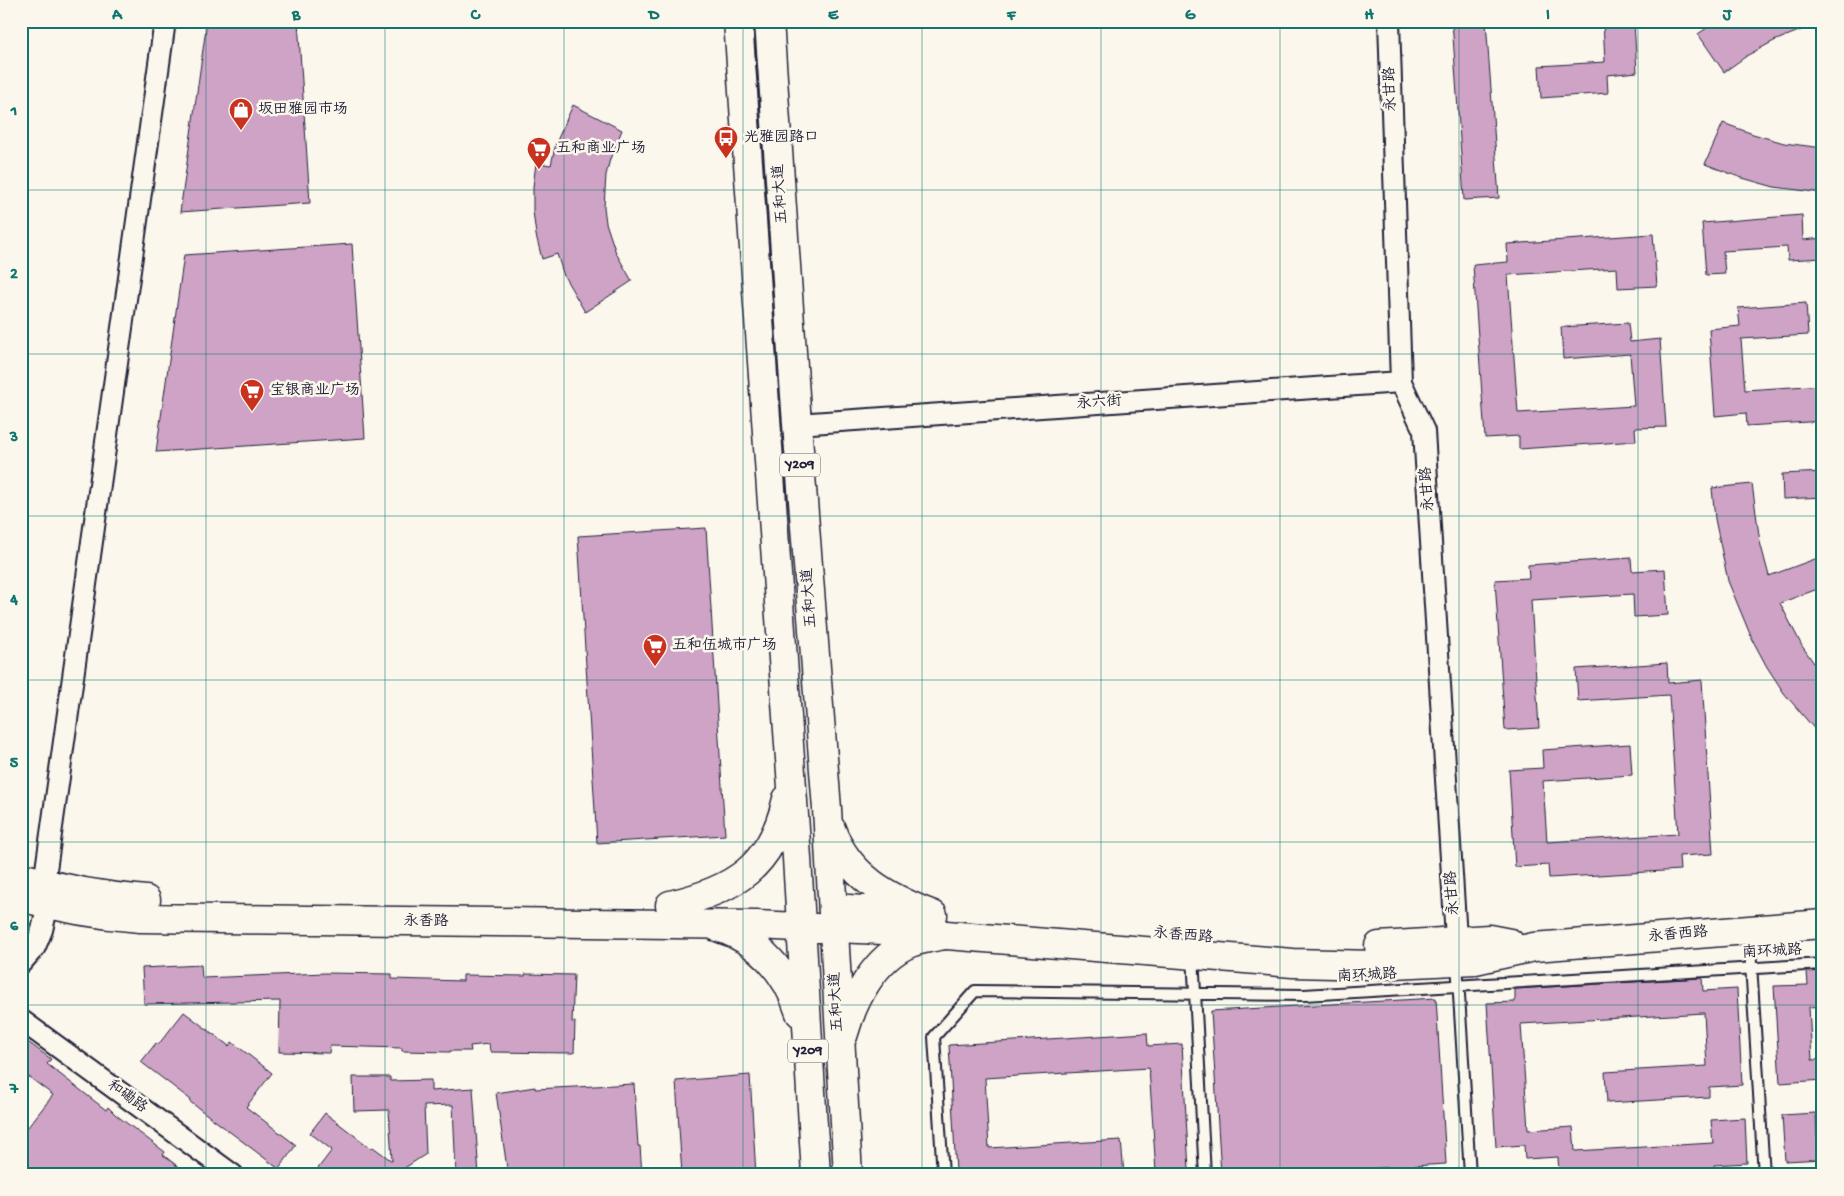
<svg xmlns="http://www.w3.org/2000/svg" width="1844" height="1196" font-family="'Gochi Hand','LXGW WenKai TC',sans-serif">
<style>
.building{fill:#cea3c6;stroke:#22223b}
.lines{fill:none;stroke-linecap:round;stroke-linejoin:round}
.lane-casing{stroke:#22223b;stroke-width:14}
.street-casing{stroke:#22223b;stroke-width:24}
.secondary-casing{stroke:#22223b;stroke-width:31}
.primary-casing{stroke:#22223b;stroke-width:31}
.lane{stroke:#fbf7ec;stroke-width:10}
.street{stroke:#fbf7ec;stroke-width:20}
.secondary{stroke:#fbf7ec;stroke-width:28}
.primary{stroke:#fbf7ec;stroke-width:28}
.grid{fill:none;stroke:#0f766e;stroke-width:1;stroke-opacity:0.55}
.labels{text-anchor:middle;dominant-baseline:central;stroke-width:5;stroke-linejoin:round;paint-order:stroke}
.shield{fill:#fbf7ec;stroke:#636270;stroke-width:1}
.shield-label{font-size:14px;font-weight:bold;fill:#22223b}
.street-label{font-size:15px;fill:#22223b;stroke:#fbf7ec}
.poi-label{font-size:15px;fill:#22223b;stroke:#fbf7ec;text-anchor:start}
.neatline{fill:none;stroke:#0f766e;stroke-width:2}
.grid-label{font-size:16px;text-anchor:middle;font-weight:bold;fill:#0f766e}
</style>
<rect width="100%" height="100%" fill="#fbf7ec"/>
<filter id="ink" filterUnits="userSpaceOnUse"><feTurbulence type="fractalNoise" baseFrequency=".02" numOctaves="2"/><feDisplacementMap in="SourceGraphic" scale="10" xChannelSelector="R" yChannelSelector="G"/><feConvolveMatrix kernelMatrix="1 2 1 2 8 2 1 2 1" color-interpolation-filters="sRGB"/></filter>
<g filter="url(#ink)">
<path class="building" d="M207 21H298L310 203 180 212Z
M1452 21H1486L1499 198 1464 200Z
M1603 21H1634L1637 72 1607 75 1608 93 1541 98 1539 66 1605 62Z
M1717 21H1820L1821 22 1774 41 1748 55 1724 72 1698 34Z
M573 105 622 130 610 159 606 175 604 207 606 223 616 253 632 281 585 312 564 276 557 254 542 259 536 235 533 211V187L536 163 551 165 556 143Z
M1723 123 1753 134 1784 143 1823 148V193L1774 187 1739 177 1705 164Z
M1802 215 1803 240 1823 238V258L1788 260 1787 247 1723 251 1725 274 1706 275 1702 223Z
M1653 234 1657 286 1618 288 1617 268 1508 275 1518 413 1634 406 1630 354 1563 359 1561 327 1628 323 1630 342 1660 339 1666 427 1635 428 1636 441 1519 449V436L1485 438 1473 265 1508 262 1507 244Z
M352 244 365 438 156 452 184 255Z
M1806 303 1808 335 1741 339 1745 390 1823 385V421L1747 426 1746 413 1715 416 1709 329 1740 326 1738 308Z
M1823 472V497L1783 499 1782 474Z
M1752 484 1760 542 1769 576 1823 556V587L1780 603 1802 646 1823 676V739L1784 693 1767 667 1752 639 1728 581 1715 519 1712 488Z
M706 528 725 835 597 843 578 536Z
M1631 558 1632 571 1665 569 1668 615 1634 617 1633 594 1531 600 1539 728 1505 730 1495 580 1529 578 1528 565Z
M1667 663 1668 683 1702 680 1713 854 1679 856 1680 870 1549 878 1548 865 1515 867 1509 770 1543 768 1542 750 1630 744 1632 775 1543 781 1547 842 1678 834 1669 695 1578 701 1576 669Z
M201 965 202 978 325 973 392 974V979L463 981V975L525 976V974L574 975 572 1022H575L574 1053 490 1052 489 1044 470 1046 471 1051H450V1052L402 1051V1048L330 1046 329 1053 279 1052 280 1001 144 1004 142 968Z
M1823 971V1006L1809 1007 1812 1060 1823 1059V1080L1780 1083 1774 986 1808 985 1807 972Z
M1702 978 1703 991 1737 989 1742 1085 1709 1087V1097L1607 1103 1605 1072 1707 1066 1704 1013 1521 1024 1528 1130 1573 1127 1575 1151 1713 1143 1711 1120 1745 1118 1747 1163 1714 1165V1175H1559L1558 1157 1525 1159 1524 1145 1496 1147 1487 1003 1515 1002V989Z
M1436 998 1446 1164 1262 1175H1221L1211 1011Z
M184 1012 229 1046 232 1042 272 1073 246 1107 296 1145 279 1169 189 1101 191 1100 141 1062 156 1043 158 1045Z
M1147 1033 1148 1046 1182 1044 1189 1170 1156 1172 1149 1068 985 1078 989 1148 1121 1140 1124 1175H990V1170L956 1172 949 1045Z
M21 1037 51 1059 47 1064 106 1110 108 1107 116 1115 165 1152 163 1155 189 1175H21V1136L53 1095 21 1071Z
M750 1075 756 1175H682L676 1081Z
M353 1077H390V1081L431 1080V1091L473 1088 479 1175H456L453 1105 424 1106 426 1154 403 1169 410 1175H313L332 1150 310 1133 325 1113 372 1149 373 1147 392 1161 389 1110 354 1111Z
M634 1084 638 1146H640L642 1175H508L496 1093 535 1087V1089Z
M1816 1113 1817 1137H1823V1159L1785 1161 1782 1115Z"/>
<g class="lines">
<defs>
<path id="lane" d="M1749 931 1764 1175
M1193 956 1205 1175
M1457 962 1470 1175
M943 1175 934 1037 975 991 1304 995 1823 964"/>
<path id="street" d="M1389 21 1401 382 1424 431 1457 954
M797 424 1401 382
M44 884 165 21
M21 963 35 947 42 930 48 904
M21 1020 233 1175"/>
<path id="secondary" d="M833 908 895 912
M834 928 884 930 1293 963 1374 965 1475 960 1534 947 1823 924
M1379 946 1489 939 1510 943"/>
<path id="primary" d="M738 21 797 858 816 1175
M769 21 797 424 827 809 848 1175
M831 829C848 877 889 898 933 915
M21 877C62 889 104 897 146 900
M21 897C60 908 99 915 140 918L757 925 817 928
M670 905C735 890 772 866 787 799
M717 927C759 940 787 972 800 1013
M843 1036C853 1000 874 958 910 943 921 939 933 937 945 935"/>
</defs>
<use href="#lane" class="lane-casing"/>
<use href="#street" class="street-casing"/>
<use href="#secondary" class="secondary-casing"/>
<use href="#primary" class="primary-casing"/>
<use href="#lane" class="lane"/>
<use href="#street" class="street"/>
<use href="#secondary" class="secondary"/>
<use href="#primary" class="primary"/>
</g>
</g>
<path class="grid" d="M206 21V1175M385 21V1175M564 21V1175M743 21V1175M922 21V1175M1101 21V1175M1280 21V1175M1459 21V1175M1638 21V1175M21 190H1823M21 354H1823M21 516H1823M21 680H1823M21 842H1823M21 1005H1823"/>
<defs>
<symbol id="shop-pin" viewBox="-11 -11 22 30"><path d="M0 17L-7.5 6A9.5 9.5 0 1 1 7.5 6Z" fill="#c8321e" stroke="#fbf7ec"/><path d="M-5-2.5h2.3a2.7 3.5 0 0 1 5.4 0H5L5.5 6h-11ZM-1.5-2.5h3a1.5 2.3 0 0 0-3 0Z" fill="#fff"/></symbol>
<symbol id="bus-pin" viewBox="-11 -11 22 30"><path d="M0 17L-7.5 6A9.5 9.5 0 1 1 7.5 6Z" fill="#c8321e" stroke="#fbf7ec"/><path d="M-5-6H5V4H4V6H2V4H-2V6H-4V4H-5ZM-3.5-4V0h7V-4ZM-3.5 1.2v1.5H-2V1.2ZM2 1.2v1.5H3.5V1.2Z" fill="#fff"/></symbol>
<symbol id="supermarket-pin" viewBox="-11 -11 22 30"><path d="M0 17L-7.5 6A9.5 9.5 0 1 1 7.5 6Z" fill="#c8321e" stroke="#fbf7ec"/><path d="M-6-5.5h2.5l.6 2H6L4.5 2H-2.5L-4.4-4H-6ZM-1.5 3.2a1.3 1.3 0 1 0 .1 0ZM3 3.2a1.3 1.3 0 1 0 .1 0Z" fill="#fff"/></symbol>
</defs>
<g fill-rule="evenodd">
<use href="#shop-pin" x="227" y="96" width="28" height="38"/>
<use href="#bus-pin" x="712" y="124" width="28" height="38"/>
<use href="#supermarket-pin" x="525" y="135" width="28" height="38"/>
<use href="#supermarket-pin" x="238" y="377" width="28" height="38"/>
<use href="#supermarket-pin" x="641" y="632" width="28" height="38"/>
</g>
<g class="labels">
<g class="shield">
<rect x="780" y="453.5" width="40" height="23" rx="4"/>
<rect x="788" y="1039.5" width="40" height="23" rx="4"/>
</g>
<g class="shield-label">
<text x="800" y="465">Y209</text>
<text x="808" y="1051">Y209</text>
</g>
<g class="street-label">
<text transform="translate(1391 89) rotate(-92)">永甘路</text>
<text transform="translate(781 194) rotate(-94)">五和大道</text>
<text transform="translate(1099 403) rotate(-4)">永六街</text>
<text transform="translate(1428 489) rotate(-94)">永甘路</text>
<text transform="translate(810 598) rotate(-94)">五和大道</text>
<text transform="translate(1453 893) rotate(-94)">永甘路</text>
<text x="426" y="922">永香路</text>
<text transform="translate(1678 935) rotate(-5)">永香西路</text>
<text transform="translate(1183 936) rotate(5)">永香西路</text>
<text transform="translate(1772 952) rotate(-3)">南环城路</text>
<text transform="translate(1367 976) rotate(-3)">南环城路</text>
<text transform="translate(837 1002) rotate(-93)">五和大道</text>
<text transform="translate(127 1097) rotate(36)">和磡路</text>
</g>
<g class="poi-label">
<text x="258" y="110">坂田雅园市场</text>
<text x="744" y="138">光雅园路口</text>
<text x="556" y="149">五和商业广场</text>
<text x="270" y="391">宝银商业广场</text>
<text x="672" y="646">五和伍城市广场</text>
</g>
</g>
<rect width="1844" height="1196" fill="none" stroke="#fbf7ec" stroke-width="55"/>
<rect x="28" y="28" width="1788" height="1140" class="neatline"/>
<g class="grid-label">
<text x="117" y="19">A</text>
<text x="296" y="19">B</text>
<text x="475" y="19">C</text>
<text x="654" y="19">D</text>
<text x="833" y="19">E</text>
<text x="1011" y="19">F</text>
<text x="1190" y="19">G</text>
<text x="1369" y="19">H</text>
<text x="1548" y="19">I</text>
<text x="1727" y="19">J</text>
<text x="14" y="115">1</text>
<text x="14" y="278">2</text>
<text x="14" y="441">3</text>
<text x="14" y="604">4</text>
<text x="14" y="767">5</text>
<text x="14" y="930">6</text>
<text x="14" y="1093">7</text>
</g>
</svg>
